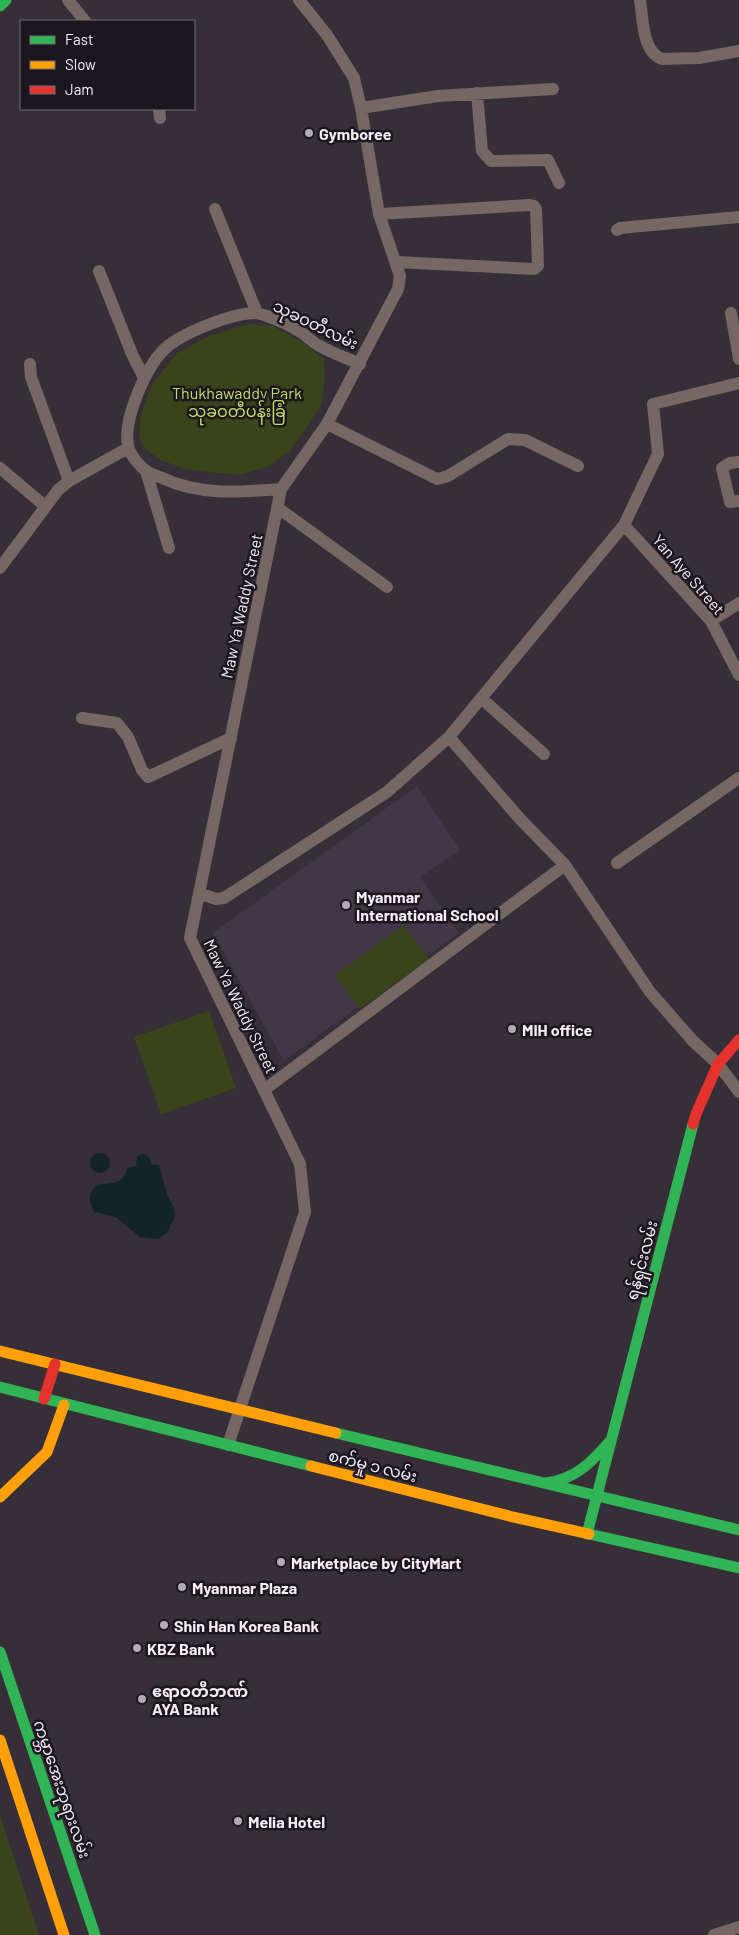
<svg xmlns="http://www.w3.org/2000/svg" width="739" height="1935" font-family="Barlow,'Noto Sans Myanmar',sans-serif">
<style>
.education{fill:#423746}
.green{fill:#3a441a}
.water{fill:#132426}
.lines{fill:none;stroke-linecap:round;stroke-linejoin:round}
.street{stroke:#746764;stroke-width:12}
.fast{stroke:#30b455;stroke-width:11}
.slow{stroke:#ff9f0a;stroke-width:11}
.jam{stroke:#e5322d;stroke-width:11}
.poi-dot{fill:#b3aab5;stroke:#1c161e;stroke-width:2}
.labels{text-anchor:middle;dominant-baseline:central;stroke-width:5;stroke-linejoin:round;paint-order:stroke}
.poi-label{font-size:16px;font-weight:bold;fill:#f6edf9;stroke:#1c161e;text-anchor:start}
.street-label{font-size:16px;fill:#f6edf9;stroke:#1c161e}
.park-label{font-size:16px;fill:#c1df65;stroke:#1c161e}
</style>
<rect width="100%" height="100%" fill="#362f38"/>
<path class="education" d="M417 786 460 850 420 877 459 933 284 1061 213 933Z"/>
<path class="green" d="M248 324 273 326 305 344 324 359 325 379 321 406 291 450 269 466 240 475 208 472 185 469 161 460 145 449 139 436 141 414 152 384 177 353 209 336Z
M404 925 429 959 360 1009 335 975Z
M209 1011 236 1088 161 1114 134 1037Z
M0 1815 39 1935H0Z"/>
<path class="water" d="M90 1163a10 10 0 1 1 20 0a10 10 0 1 1-20 0Z
M141 1154H146L150 1159 152 1165H159L167 1194 174 1208 175 1217 167 1233 158 1239 140 1237 116 1217 94 1212C89 1203 87 1190 99 1185 105 1183 113 1184 119 1181 124 1178 126 1173 128 1168L136 1166 137 1156Z"/>
<g class="lines">
<path class="street" d="M68 0 85 21
M640 0C643 18 642 52 662 59L699 58 739 51
M477 93 482 151 491 161 548 160 559 183
M361 108 438 96 553 89
M159 109 160 118
M215 209 257 313
M379 214 529 205 534 206 536 209 538 266 534 269 396 262
M617 230 620 228 739 217
M99 271 132 354 144 378
M731 313 739 359
M30 364 31 377 69 481
M327 424 437 479 448 476 508 439 525 440 578 466
M739 462 730 463 722 468 730 502 739 501
M0 468 45 506
M146 471 169 548
M281 489C240 492 201 496 162 478 157 476 150 474 145 470 139 465 129 454 128 445 123 419 147 363 168 346 185 332 233 313 255 313 265 314 288 324 297 330 305 334 311 341 318 345 332 353 346 358 360 364
M278 508 387 587
M624 525 711 621 739 675
M0 568 58 490 69 481 128 448
M711 621 739 603
M481 698 544 754
M82 718 117 723 128 737 142 770 148 777 231 738
M449 737 521 820 565 865 650 992 693 1041 718 1064 739 1092
M617 863 739 778
M199 893 216 899 224 898 387 792 449 737 624 525 658 454 653 404 739 383
M264 1090 565 865
M228 1445 305 1212 300 1164 190 938 281 489 327 424 398 289 400 276 379 214 361 108 354 78 327 35 299 0
M714 1935 739 1927"/>
<path class="fast" d="M0 6 6 0
M0 1387 311 1466
M336 1433 739 1530
M545 1483C575 1480 592 1462 611 1440
M587 1534 693 1124
M589 1534 739 1568
M0 1652 95 1935"/>
<path class="slow" d="M0 1351 336 1433
M311 1466 509 1516 589 1534
M0 1497 47 1452 64 1405
M0 1740 64 1935"/>
<path class="jam" d="M693 1124 696 1114 718 1064 739 1040
M44 1399 55 1364"/>
</g>
<g class="poi-dot">
<circle cx="309" cy="133" r="5"/>
<circle cx="346" cy="905" r="5"/>
<circle cx="512" cy="1029" r="5"/>
<circle cx="281" cy="1562" r="5"/>
<circle cx="182" cy="1587" r="5"/>
<circle cx="164" cy="1625" r="5"/>
<circle cx="137" cy="1648" r="5"/>
<circle cx="142" cy="1699" r="5"/>
<circle cx="238" cy="1821" r="5"/>
</g>
<g class="labels">
<g class="poi-label">
<text x="319" y="133">Gymboree</text>
<text x="356" y="896">Myanmar<tspan x="356" dy="18">International School</tspan></text>
<text x="522" y="1029">MIH office</text>
<text x="291" y="1562">Marketplace by CityMart</text>
<text x="192" y="1587">Myanmar Plaza</text>
<text x="174" y="1625">Shin Han Korea Bank</text>
<text x="147" y="1648">KBZ Bank</text>
<text x="152" y="1690">ဧရာဝတီဘဏ်<tspan x="152" dy="18">AYA Bank</tspan></text>
<text x="248" y="1821">Melia Hotel</text>
</g>
<g class="street-label">
<text transform="translate(316 324) rotate(26)">သုခဝတီလမ်း</text>
<text transform="translate(689 574) rotate(49)">Yan Aye Street</text>
<text transform="translate(241 606) rotate(-78)">Maw Ya Waddy Street</text>
<text transform="translate(241 1006) rotate(64)">Maw Ya Waddy Street</text>
<text transform="translate(641 1260) rotate(-75)">ရန်ရှင်းလမ်း</text>
<text transform="translate(373 1465) rotate(14)">စက်မှု ၁ လမ်း</text>
<text transform="translate(63 1789) rotate(71)">ကမ္ဘာအေးဘုရားလမ်း</text>
</g>
<g class="park-label">
<text x="237" y="392">Thukhawaddy Park<tspan x="237" dy="18">သုခဝတီပန်းခြံ</tspan></text>
</g>
</g>
<rect x="20" y="20" width="175" height="90" fill="#1c161e" stroke="#736c76"/>
<rect x="30" y="36" width="25" height="8" fill="#30b455" stroke="#736c76"/>
<text x="65" y="45" font-size="15" fill="#f6edf9">Fast</text>
<rect x="30" y="61" width="25" height="8" fill="#ff9f0a" stroke="#736c76"/>
<text x="65" y="70" font-size="15" fill="#f6edf9">Slow</text>
<rect x="30" y="86" width="25" height="8" fill="#e5322d" stroke="#736c76"/>
<text x="65" y="95" font-size="15" fill="#f6edf9">Jam</text>
</svg>
